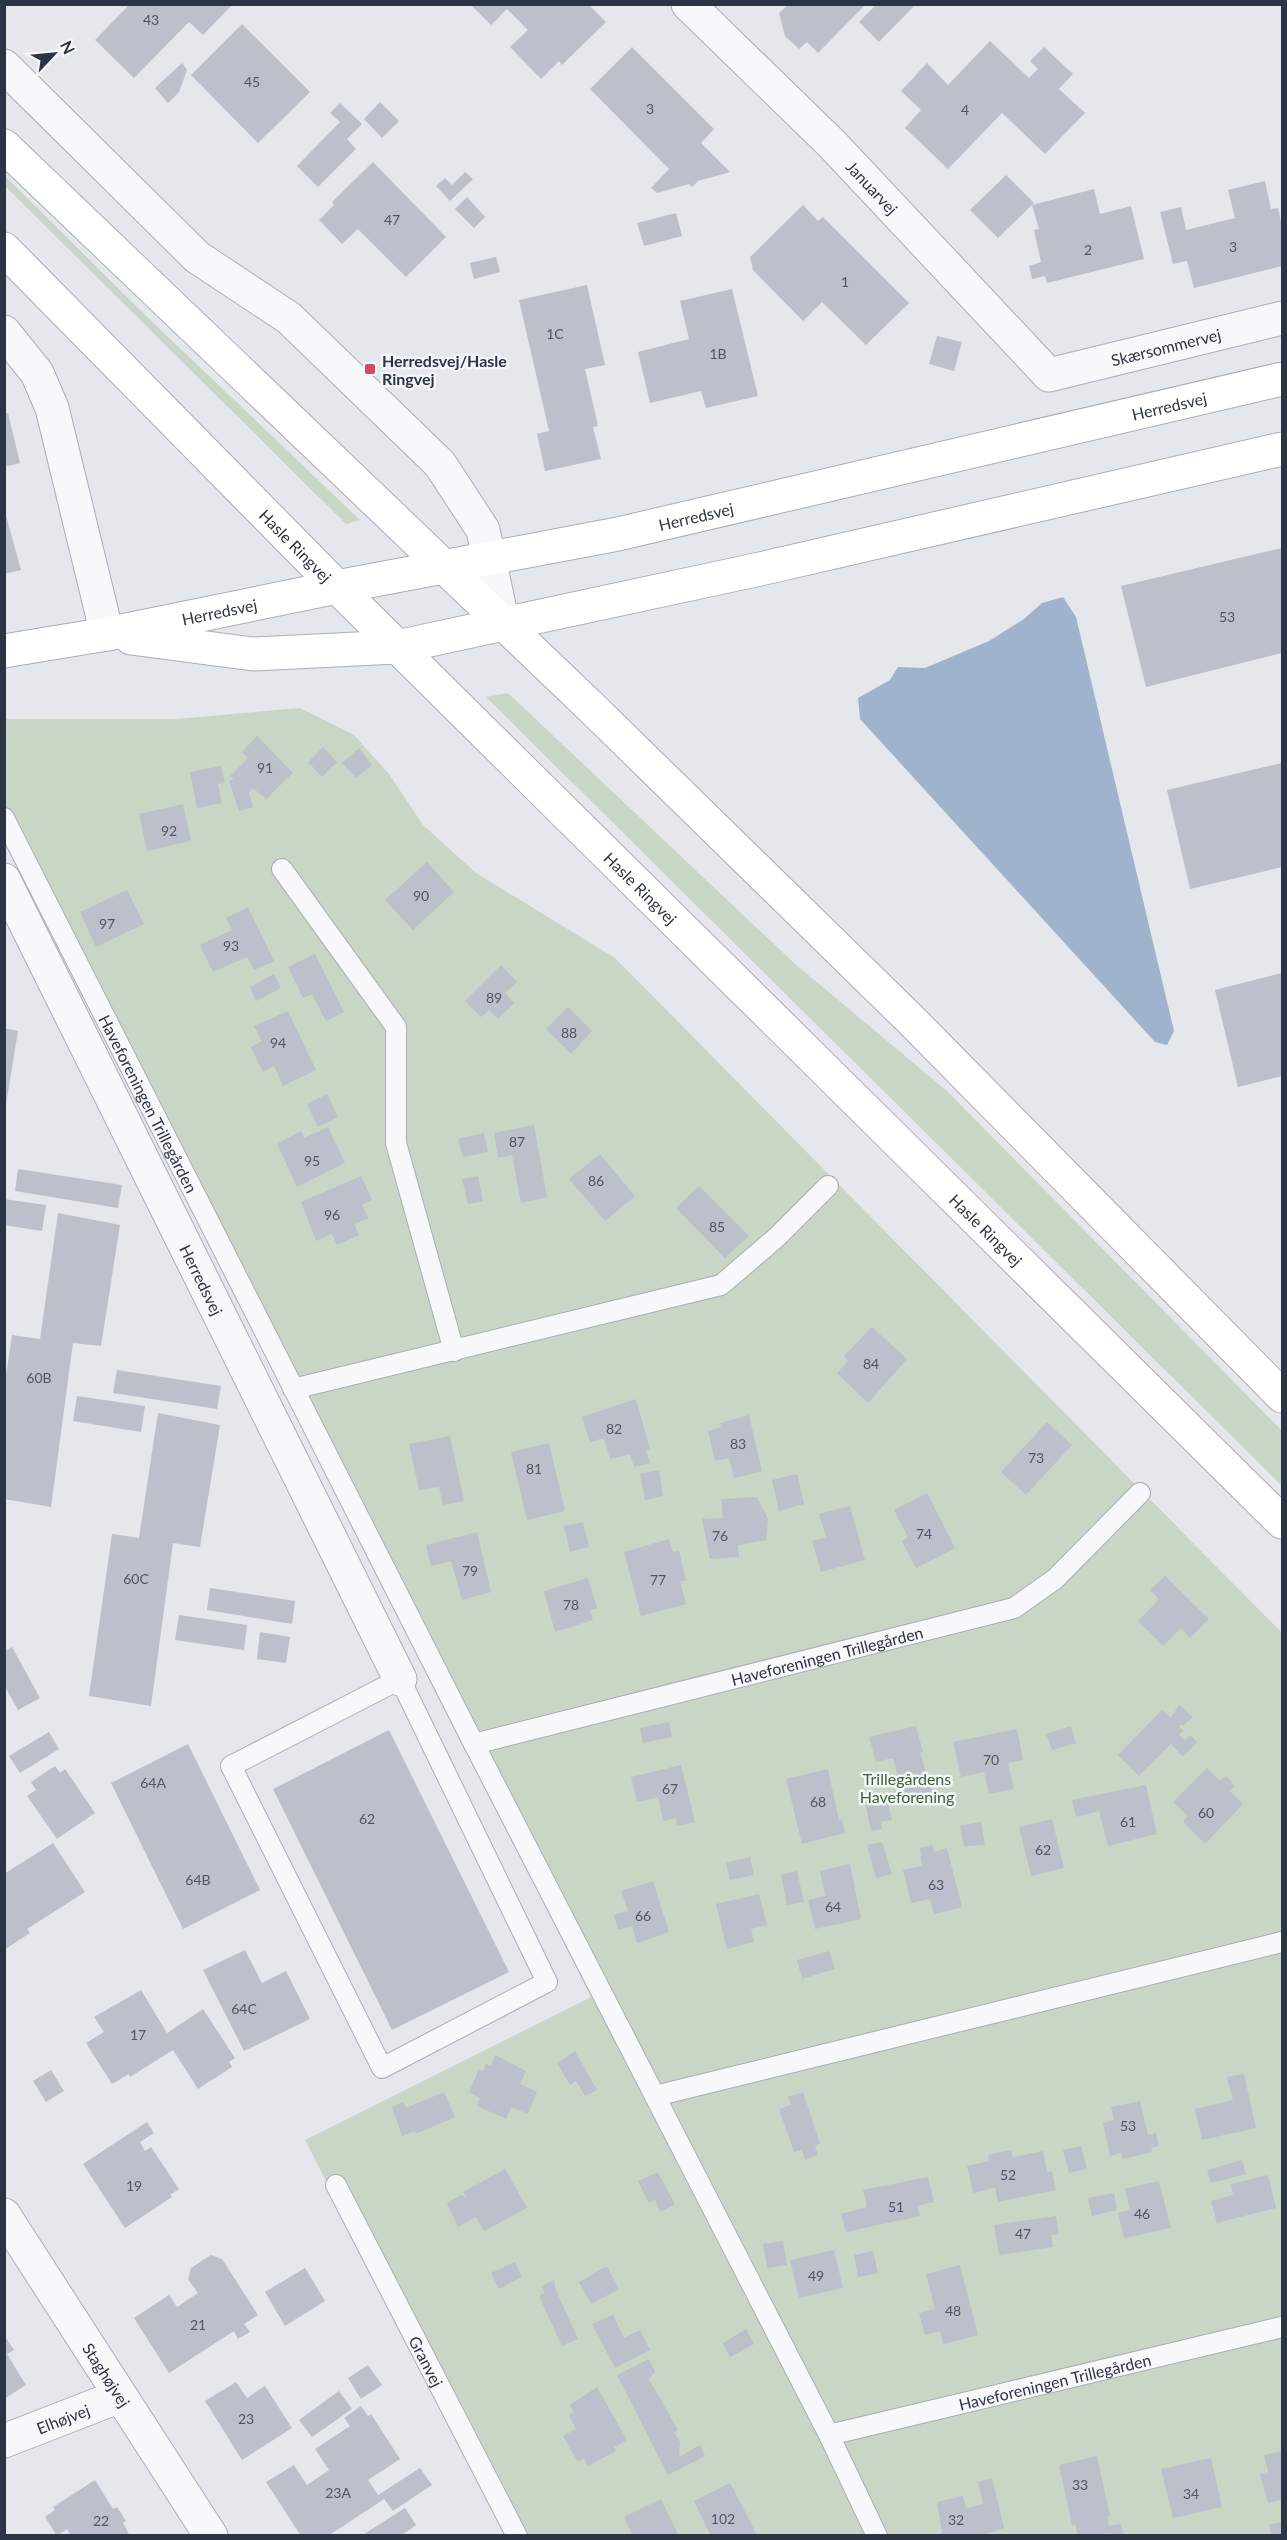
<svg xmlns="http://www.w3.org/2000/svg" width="1287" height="2540" font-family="Lato,sans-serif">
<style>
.green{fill:#c9d6c5}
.water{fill:#9fb4cc}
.building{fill:#bbc0ca}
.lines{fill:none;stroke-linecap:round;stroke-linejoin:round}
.lane-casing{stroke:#a9aeb7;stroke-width:22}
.street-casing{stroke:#a9aeb7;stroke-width:35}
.secondary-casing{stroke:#a9aeb7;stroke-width:35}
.lane{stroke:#f7f8fa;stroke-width:20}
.street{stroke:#f7f8fa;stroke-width:33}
.secondary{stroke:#fff;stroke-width:33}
.poi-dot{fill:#d1495b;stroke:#f4f6f9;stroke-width:2}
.labels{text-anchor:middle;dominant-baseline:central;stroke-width:5;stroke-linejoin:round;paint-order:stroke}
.number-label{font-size:14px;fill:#4f5766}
.street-label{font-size:16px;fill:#2b3445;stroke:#f4f6f9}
.poi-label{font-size:16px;font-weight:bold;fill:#2b3445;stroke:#f4f6f9;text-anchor:start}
.park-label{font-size:16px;fill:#3f6138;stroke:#f4f6f9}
</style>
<rect width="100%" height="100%" fill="#e4e7ec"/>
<!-- green -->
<path class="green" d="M5,176L146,316L360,520L346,524L5,186Z
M508,693L794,963L947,1091L1282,1431V1486L486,697Z
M300,708L354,735L389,774L423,825L476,873L615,958L1282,1633V2535H508L305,2140L591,1997L5,809V719H176Z"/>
<!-- water -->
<path class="water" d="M1063,597L1076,617L1174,1031L1167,1045L1155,1042L860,719L858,698L890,680L898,667L925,668L989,641L1024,619L1042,603Z"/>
<!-- building -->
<path class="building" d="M130,4H233L203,35L189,22L134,78L95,40Z
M474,4H588L606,22L562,65L559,61L541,79L510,47L528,30L507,9L491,25L472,6Z
M877,4H916L879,42L859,22Z
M788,5H865L818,53L807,42L799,49L785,36L779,13Z
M242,24L310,92L258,143L191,75Z
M990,41L1029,78L1038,69L1030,61L1044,47L1073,74L1059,89L1085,113L1045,154L1002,113L948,169L905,128L921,110L901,91L927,63L948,85Z
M632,47L714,129L701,143L730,172L698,181L692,187L689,184L657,193L651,188L669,169L590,89Z
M182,63L187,70L179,92L168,103L155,88Z
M380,102L399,121L382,138L364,119Z
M340,103L362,124L347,139L356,149L318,187L297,166L340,122L330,113Z
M373,162L446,237L406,277L358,229L342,244L319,220L334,205L332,202Z
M465,172L473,179L450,201L436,186L445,178L452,185Z
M1006,175L1034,203L998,238L970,210Z
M1265,181L1271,209L1278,208L1282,226V266L1194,288L1187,261L1173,264L1160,212L1181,207L1186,230L1235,218L1228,190Z
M1094,189L1100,214L1131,206L1144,259L1047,283L1045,276L1032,279L1029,266L1041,262L1034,230L1039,229L1032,205Z
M467,197L485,217L474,228L455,209Z
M803,205L818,221L823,217L909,303L866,345L822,302L803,321L753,270L750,257Z
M676,213L682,236L644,246L637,223Z
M496,257L500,272L474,279L470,263Z
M587,285L605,365L585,369L598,426L593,427L601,459L545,471L537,434L549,431L519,300Z
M732,289L758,396L706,408L701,391L650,403L638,352L689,339L680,301Z
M937,336L962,342L954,371L929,364Z
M8,413L20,463L4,467V414Z
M4,508L21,570L4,574Z
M1282,548V653L1146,687L1121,586Z
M257,736L293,773L266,799L253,788L249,792L253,807L239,811L229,781L234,779L230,776L248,758L242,752Z
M323,747L337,762L322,777L308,762Z
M359,748L372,765L356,778L342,763Z
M1282,763V867L1190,889L1167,790Z
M221,766L225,783L218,784L222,803L197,808L190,772Z
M183,804L191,841L147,851L139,814Z
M427,862L454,892L413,930L385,900Z
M127,890L144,924L96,947L80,912Z
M248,907L274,961L254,970L247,957L213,972L200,945L232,930L226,918Z
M315,954L344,1012L326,1021L312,994L303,998L288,967Z
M501,965L517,982L505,993L514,1003L498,1019L489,1010L481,1017L465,1001Z
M1282,973V1076L1238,1087L1215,990Z
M274,974L281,988L256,1001L250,987Z
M568,1007L592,1031L571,1054L546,1029Z
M288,1011L316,1070L283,1086L274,1066L263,1072L251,1047L262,1041L254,1026Z
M4,1028L18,1031L6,1104H4Z
M327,1094L338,1117L318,1127L307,1104Z
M534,1125L547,1197L521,1203L512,1155L498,1158L494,1133Z
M328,1127L345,1163L297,1187L277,1144L301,1131L304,1138Z
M484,1133L488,1152L463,1157L458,1139Z
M600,1154L635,1196L605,1221L569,1179Z
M18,1169L122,1185L118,1208L15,1191Z
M361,1176L372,1200L362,1205L369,1218L354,1224L359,1235L337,1245L332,1234L316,1241L301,1202Z
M478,1176L483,1201L468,1204L462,1179Z
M699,1186L749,1236L725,1258L676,1208Z
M4,1199L46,1205L42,1231L4,1225Z
M58,1213L120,1225L101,1346L73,1343L51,1507L4,1499V1389L12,1335L40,1339Z
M872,1327L907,1359L868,1403L837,1373L848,1361L844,1356Z
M117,1370L221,1386L217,1409L113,1393Z
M77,1396L145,1406L141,1432L73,1421Z
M636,1399L650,1449L646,1450L650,1463L634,1467L630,1454L610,1459L604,1438L590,1442L582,1417Z
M158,1413L220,1425L200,1547L173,1543L151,1706L89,1696L112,1534L139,1538Z
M749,1415L762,1471L734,1478L729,1458L715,1461L708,1431L721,1427L720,1423Z
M1047,1422L1072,1445L1026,1495L1001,1472Z
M450,1436L464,1501L443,1505L439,1487L419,1490L409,1444Z
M549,1443L565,1511L527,1520L511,1452Z
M659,1470L663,1496L645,1500L640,1474Z
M797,1474L804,1504L779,1511L772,1480Z
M927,1493L955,1548L916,1568L902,1541L908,1537L894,1510Z
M757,1497L768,1519L766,1540L738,1545L739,1557L710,1559L702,1519L723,1518L721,1499Z
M850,1506L865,1560L821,1572L812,1541L826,1537L819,1514Z
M583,1522L589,1547L570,1552L564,1526Z
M477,1532L491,1592L462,1600L451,1561L431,1566L426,1545Z
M669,1539L673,1552L679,1551L686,1580L680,1581L686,1604L641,1616L624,1552Z
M1165,1576L1209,1619L1190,1638L1181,1628L1163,1646L1138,1621L1159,1599L1150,1590Z
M588,1578L597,1608L590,1610L593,1620L555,1632L544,1591Z
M210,1588L295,1601L292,1624L207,1610Z
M179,1615L247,1625L244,1650L175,1640Z
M260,1632L290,1637L286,1663L257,1659Z
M12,1647L40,1698L18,1710L4,1685V1652Z
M1179,1705L1193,1717L1183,1726L1182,1724L1179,1726L1183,1731L1179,1735L1185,1740L1190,1735L1197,1742L1183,1757L1171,1744L1139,1776L1118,1755L1162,1710L1171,1718Z
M669,1722L672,1737L643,1743L640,1728Z
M916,1726L923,1752L920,1753L932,1792L904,1799L893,1758L876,1762L869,1737Z
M1071,1726L1076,1743L1052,1750L1046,1734Z
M1017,1729L1023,1760L1008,1763L1014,1789L989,1794L984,1772L961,1777L953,1742Z
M389,1730L509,1972L392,2030L273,1789Z
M49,1732L59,1749L20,1773L9,1756Z
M188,1744L260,1890L183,1929L111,1783Z
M681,1765L695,1822L677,1826L676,1818L663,1821L658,1797L637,1802L631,1777Z
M55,1766L60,1773L65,1769L95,1813L57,1839L27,1796L36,1790L31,1782Z
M1207,1768L1220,1781L1226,1776L1235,1786L1230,1791L1243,1804L1205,1844L1183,1822L1188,1816L1173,1802Z
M828,1769L839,1821L842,1820L845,1833L802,1844L786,1779Z
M1146,1785L1157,1834L1108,1846L1099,1811L1076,1817L1072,1800Z
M886,1793L892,1820L881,1822L882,1829L871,1831L864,1797Z
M1052,1819L1064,1868L1031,1876L1019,1827Z
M981,1822L985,1845L964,1846L960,1826Z
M882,1842L892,1874L876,1878L867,1845Z
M53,1843L85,1892L27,1929L30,1933L4,1950V1874Z
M932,1845L934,1852L947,1848L962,1907L934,1914L930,1899L911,1903L903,1870L922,1866L920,1848Z
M750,1857L754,1875L730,1880L726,1863Z
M850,1864L861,1919L815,1929L808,1900L825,1896L820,1871Z
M797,1871L804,1902L787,1905L781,1875Z
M653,1881L669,1932L637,1943L632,1926L618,1930L614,1915L628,1911L621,1891Z
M759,1894L767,1925L751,1929L754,1942L727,1949L716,1904Z
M245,1950L262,1983L286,1971L310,2019L244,2051L203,1970Z
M829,1951L835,1969L802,1979L797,1960Z
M141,1990L167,2033L203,2009L235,2058L229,2062L232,2067L198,2089L173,2050L130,2077L129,2074L112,2084L86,2043L104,2032L94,2017Z
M575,2051L597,2090L585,2096L576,2081L570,2085L557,2063Z
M495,2055L526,2071L520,2084L537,2092L528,2114L511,2107L506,2119L477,2106L480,2098L469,2092L479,2069L483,2071L486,2064L491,2066Z
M51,2070L64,2091L46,2102L33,2081Z
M1244,2074L1256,2128L1202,2140L1195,2109L1233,2100L1227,2077Z
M444,2092L455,2117L416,2134L415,2131L402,2136L392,2107L403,2102L406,2108Z
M803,2092L820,2143L815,2146L818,2155L805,2160L802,2150L794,2152L779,2109L791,2105L788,2097Z
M1140,2101L1148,2135L1156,2133L1159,2146L1151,2148L1152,2152L1123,2159L1121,2153L1110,2156L1103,2123L1114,2120L1111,2107Z
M147,2122L154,2133L140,2142L145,2151L151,2147L179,2189L170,2195L172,2197L125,2228L83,2164Z
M1081,2146L1087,2169L1069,2173L1063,2150Z
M1011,2150L1013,2157L1043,2151L1047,2172L1052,2171L1056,2190L998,2202L995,2188L973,2193L967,2166L989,2161L988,2155Z
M1242,2160L1246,2174L1211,2183L1207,2170Z
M505,2169L527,2208L484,2231L476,2217L458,2227L447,2203L461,2195L466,2197L463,2192Z
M658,2172L675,2205L660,2212L655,2200L649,2203L638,2181Z
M1268,2175L1276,2208L1217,2223L1211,2201L1233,2195L1231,2184Z
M928,2177L934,2202L917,2206L920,2216L846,2232L841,2214L867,2207L863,2190Z
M1159,2181L1171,2228L1124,2238L1118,2213L1130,2210L1125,2189Z
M1114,2193L1117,2210L1092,2216L1088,2198Z
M1056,2216L1059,2234L1051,2235L1053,2247L999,2255L994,2225Z
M783,2241L787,2265L767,2268L763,2244Z
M834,2250L843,2288L799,2298L790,2260Z
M873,2251L878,2273L858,2277L854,2255Z
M211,2255L222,2259L258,2315L244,2324L250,2332L238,2339L234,2331L169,2373L134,2318L169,2295L177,2307L198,2293L188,2279L191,2268Z
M515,2262L522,2277L499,2289L491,2273Z
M960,2265L978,2335L943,2344L940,2331L925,2335L919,2313L935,2309L926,2274Z
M607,2266L619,2289L591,2304L579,2282Z
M305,2268L325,2301L285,2326L265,2292Z
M554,2280L555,2288L578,2339L562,2346L539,2296L545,2293L541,2286Z
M613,2315L624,2338L640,2330L650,2350L615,2368L592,2324Z
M746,2329L754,2344L730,2357L723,2343Z
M4,2335L14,2350L7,2354L26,2385L4,2399Z
M649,2359L655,2372L649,2379L678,2430L674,2432L680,2442L679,2457L700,2445L705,2456L668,2475L617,2375Z
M368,2365L382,2385L361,2399L348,2378Z
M236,2382L247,2398L265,2386L292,2428L242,2460L205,2401Z
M597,2387L627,2440L614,2447L616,2451L588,2466L584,2458L578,2462L563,2436L576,2429L569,2415L574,2412L570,2405Z
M339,2391L352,2409L312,2437L299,2420Z
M361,2406L368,2416L371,2414L400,2459L368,2480L378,2495L420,2468L432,2485L393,2511L384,2499L328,2536H301L266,2482L294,2465L307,2485L329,2470L315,2449L350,2426L344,2418Z
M1282,2451V2500L1268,2503L1260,2474L1268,2472L1264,2455Z
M1097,2456L1110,2516L1107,2517L1109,2526L1121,2524L1124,2536H1112L1111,2533L1078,2536L1075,2524L1072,2525L1059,2465Z
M1211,2458L1222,2507L1173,2518L1161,2469Z
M992,2478L1004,2528L980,2536H935L942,2533L937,2502L963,2496L966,2508L983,2504L978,2482Z
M95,2480L113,2509L117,2507L126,2521L123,2523L130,2536H71L67,2529L57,2536L45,2517L55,2510L53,2507Z
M730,2483L750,2521L757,2536H711L694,2501Z
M661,2499L679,2536H633L624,2517Z
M405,2508L416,2525L401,2536H361Z
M1282,2522V2536H1272L1269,2525Z"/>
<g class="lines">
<defs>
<g id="lane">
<path id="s1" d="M4,818L474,1744L829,2435L877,2536"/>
<path d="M282,869L396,1027V1143L454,1351"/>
<path d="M293,1389L721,1285L777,1237L828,1186"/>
<path d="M400,1679L547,1982L382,2068L231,1766Z"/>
<path id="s2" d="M474,1744L1014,1608L1055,1579L1140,1493"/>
<path d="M655,2096L1282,1942"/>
<path id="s3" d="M336,2185L517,2536"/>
<path id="s4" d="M829,2435L1282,2327"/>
</g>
<g id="street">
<path id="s5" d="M688,4L832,144L1049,375L1282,318"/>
<path d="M4,66L197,257L289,318L440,464L483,530L503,624"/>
<path d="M4,332L37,373L52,408L107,634"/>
<path id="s6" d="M4,880L400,1679"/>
<path id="s7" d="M4,2215L211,2536"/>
<path id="s8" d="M4,2441L120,2396"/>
</g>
<g id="secondary">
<path d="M4,146L594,710L911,1020L1282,1396"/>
<path id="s9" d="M4,249L337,587L1282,1522"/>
<path d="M131,638L253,654L397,647L760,569L1282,449"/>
<path id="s10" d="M4,651L107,634L337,587L618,534L1282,379"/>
</g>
</defs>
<!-- lane casing -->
<use href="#lane" class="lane-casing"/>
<!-- street casing -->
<use href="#street" class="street-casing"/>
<!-- secondary casing -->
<use href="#secondary" class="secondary-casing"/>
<!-- lane -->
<use href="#lane" class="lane"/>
<!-- street -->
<use href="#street" class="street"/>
<!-- secondary -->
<use href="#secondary" class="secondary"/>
</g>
<!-- markers -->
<rect class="poi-dot" x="364" y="363" width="12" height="12" rx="3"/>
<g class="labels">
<!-- number labels -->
<g class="number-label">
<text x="151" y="19">43</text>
<text x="252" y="81">45</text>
<text x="650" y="108">3</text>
<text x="965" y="109">4</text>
<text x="392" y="219">47</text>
<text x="1233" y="246">3</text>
<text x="1088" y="249">2</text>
<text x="845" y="281">1</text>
<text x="555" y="333">1C</text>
<text x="718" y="353">1B</text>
<text x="1227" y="616">53</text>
<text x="265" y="767">91</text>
<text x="169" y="830">92</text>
<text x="421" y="895">90</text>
<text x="107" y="923">97</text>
<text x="231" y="945">93</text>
<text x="494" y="997">89</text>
<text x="569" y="1032">88</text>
<text x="278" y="1042">94</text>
<text x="517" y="1141">87</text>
<text x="312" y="1160">95</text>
<text x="596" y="1180">86</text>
<text x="332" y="1214">96</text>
<text x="717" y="1226">85</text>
<text x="871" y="1363">84</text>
<text x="39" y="1377">60B</text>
<text x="614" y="1428">82</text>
<text x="738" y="1443">83</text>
<text x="1036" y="1457">73</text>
<text x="534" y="1468">81</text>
<text x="924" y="1533">74</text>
<text x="720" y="1535">76</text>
<text x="470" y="1570">79</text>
<text x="136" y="1578">60C</text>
<text x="658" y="1579">77</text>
<text x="571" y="1604">78</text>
<text x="991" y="1759">70</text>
<text x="153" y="1782">64A</text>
<text x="670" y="1788">67</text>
<text x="818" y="1801">68</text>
<text x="1206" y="1812">60</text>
<text x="367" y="1818">62</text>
<text x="1128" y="1821">61</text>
<text x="1043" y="1849">62</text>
<text x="198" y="1879">64B</text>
<text x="936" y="1884">63</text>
<text x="833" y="1906">64</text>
<text x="643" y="1915">66</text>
<text x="244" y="2008">64C</text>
<text x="138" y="2034">17</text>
<text x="1128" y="2125">53</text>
<text x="1008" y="2174">52</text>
<text x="134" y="2185">19</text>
<text x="896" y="2206">51</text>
<text x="1142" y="2213">46</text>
<text x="1023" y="2233">47</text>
<text x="816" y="2275">49</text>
<text x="953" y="2310">48</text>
<text x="198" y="2324">21</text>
<text x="246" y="2418">23</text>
<text x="1080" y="2484">33</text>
<text x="338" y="2492">23A</text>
<text x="1191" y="2493">34</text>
<text x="723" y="2518">102</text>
<text x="956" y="2519">32</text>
<text x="101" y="2520">22</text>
</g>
<!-- street labels -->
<g class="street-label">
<text stroke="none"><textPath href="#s5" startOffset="260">Januarvej</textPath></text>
<text stroke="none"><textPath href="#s5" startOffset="638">Skærsommervej</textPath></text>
<text stroke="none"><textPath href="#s10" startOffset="1191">Herredsvej</textPath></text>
<text stroke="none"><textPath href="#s10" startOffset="705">Herredsvej</textPath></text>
<text stroke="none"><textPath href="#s9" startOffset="416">Hasle Ringvej</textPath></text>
<text stroke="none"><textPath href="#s10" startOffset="219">Herredsvej</textPath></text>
<text stroke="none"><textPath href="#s9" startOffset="902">Hasle Ringvej</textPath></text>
<text stroke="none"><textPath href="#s1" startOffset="320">Haveforeningen Trillegården</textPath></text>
<text stroke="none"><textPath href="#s9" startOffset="1388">Hasle Ringvej</textPath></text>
<text stroke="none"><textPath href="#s6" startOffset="446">Herredsvej</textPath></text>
<text stroke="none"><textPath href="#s2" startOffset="364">Haveforeningen Trillegården</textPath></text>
<text stroke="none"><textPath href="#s3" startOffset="198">Granvej</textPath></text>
<text stroke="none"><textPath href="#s7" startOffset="190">Staghøjvej</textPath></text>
<text stroke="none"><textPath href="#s4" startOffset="232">Haveforeningen Trillegården</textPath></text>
<text stroke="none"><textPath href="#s8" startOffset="63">Elhøjvej</textPath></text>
</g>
<!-- poi labels -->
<g class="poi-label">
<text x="382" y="360">Herredsvej/Hasle<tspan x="382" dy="18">Ringvej</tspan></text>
</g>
<!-- park labels -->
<g class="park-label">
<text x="907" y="1778">Trillegårdens<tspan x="907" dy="18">Haveforening</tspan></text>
</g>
</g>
<!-- border -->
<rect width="1287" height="2540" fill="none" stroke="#2b3445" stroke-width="12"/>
<!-- north arrow -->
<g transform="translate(54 54) rotate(64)" stroke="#f4f6f9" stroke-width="4.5" paint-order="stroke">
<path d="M0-4.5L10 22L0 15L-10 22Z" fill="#2b3445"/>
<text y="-9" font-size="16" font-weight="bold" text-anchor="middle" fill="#2b3445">N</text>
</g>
</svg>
